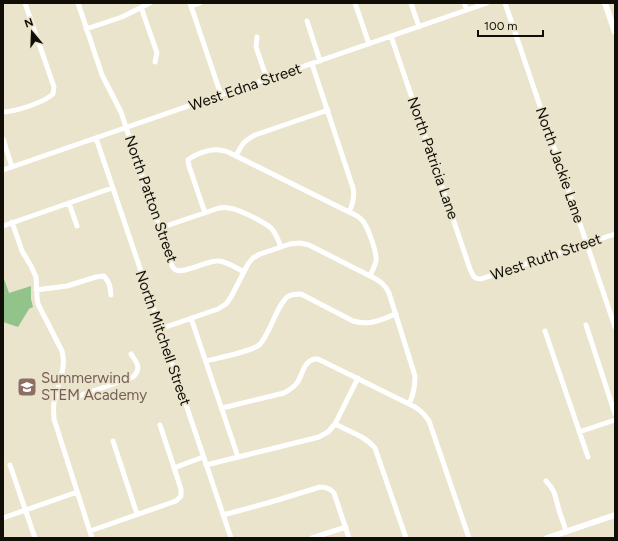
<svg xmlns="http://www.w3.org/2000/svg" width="618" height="541" font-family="Figtree,sans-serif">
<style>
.green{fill:#92c38a}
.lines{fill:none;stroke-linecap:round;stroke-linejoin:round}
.minor{stroke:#fff;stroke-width:5}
.major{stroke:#fff;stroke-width:6}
.labels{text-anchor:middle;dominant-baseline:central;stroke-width:3.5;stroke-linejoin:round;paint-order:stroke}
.street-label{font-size:15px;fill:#110e07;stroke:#eae4cc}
.education-label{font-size:15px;fill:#785e54;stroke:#eae4cc;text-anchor:start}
</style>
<rect width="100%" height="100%" fill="#eae4cc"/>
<!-- green -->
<path class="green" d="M3,276L9,293L31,286V299L33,307L29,309L18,327L3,322Z"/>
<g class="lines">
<!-- minor -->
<path class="minor" d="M78,3L102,75L121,112L172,266C172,267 176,270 176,270C184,274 207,260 219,261C228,262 236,268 244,272
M190,3L221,95
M355,3L369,44
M411,3L419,27
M464,3L467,10
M505,3L615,327
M191,6L200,3
M141,7L157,53L155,62
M307,21L320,61
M86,29L122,17L150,3
M391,36L470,269C473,275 473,279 481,279L615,234
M257,37L256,47L267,79
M312,64L353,188C355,197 353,204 349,212C354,214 358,216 362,220C368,227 377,252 376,261C375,266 372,271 370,276C379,280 385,284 389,293L415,376C415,386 414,394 409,404C418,408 423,412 429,421L469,538
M3,112C17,111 43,103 53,94L54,87L25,3
M96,138L231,538
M3,139L12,167
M236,156C242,144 243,142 255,135L328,110
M3,170L487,3
M69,203L77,226
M205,213L189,166L188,160C195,154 209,149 219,150C222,150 225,151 228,152L349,212
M12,222L22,251L31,266L36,277L37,297L38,304L62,351C67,369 57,386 54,403C53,408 54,414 54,419L92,538
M3,226L112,188
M160,228L219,208C222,208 225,207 228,208C237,208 264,222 271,228C276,233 278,240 281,247
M36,290L67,286L96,277L104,276C110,283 110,286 111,295
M191,318L238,457
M586,325L615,414
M160,329L218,309L226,304L231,297L248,264L253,258L260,254L290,244L300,243L309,245L370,276
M545,331L588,457
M206,361C217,358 251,352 259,345C270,335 278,301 289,296C293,294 296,294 301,294L353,321C370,326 380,320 396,314
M56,395L69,397L79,396L133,377C142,368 137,363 131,354
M222,408L284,393C289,390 293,388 297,383C303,374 304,358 318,359L409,404
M335,424C348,431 365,436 375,448L406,538
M579,432L615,420
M113,441L137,514
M10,465L35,538
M206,465L319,437L328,432L335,424L358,378
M174,468L203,457
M546,481C556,491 555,497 559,510C561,517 564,524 566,531
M223,515L271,502L320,487C326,487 330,488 334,493L349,538
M3,518L77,492
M90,531L176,501L181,496V489L160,425
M312,538L346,527"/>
<!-- major -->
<path class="major" d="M605,3L615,32
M547,538L615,515"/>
</g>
<!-- icons -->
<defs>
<symbol id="school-square" viewBox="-11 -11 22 22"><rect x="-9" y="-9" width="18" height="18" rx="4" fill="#8d6e63" stroke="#eae4cc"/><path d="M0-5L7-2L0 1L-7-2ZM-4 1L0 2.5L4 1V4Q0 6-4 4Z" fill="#fff"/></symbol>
</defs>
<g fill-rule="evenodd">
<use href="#school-square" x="16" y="376" width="22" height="22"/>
</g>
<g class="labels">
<!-- street labels -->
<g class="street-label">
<text transform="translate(245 87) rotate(-19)">West Edna Street</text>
<text transform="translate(433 158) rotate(71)">North Patricia Lane</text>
<text transform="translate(560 165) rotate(71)">North Jackie Lane</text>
<text transform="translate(151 199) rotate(71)">North Patton Street</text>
<text transform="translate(546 257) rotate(-19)">West Ruth Street</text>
<text transform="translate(163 338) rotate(71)">North Mitchell Street</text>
</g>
<!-- education labels -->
<g class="education-label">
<text x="41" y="378">Summerwind<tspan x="41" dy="17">STEM Academy</tspan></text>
</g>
</g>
<!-- border -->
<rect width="618" height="541" fill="none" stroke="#110e07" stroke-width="8"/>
<!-- north arrow -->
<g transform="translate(32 32) rotate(341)" stroke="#eae4cc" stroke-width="3" paint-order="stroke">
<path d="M0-3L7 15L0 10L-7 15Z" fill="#110e07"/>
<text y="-6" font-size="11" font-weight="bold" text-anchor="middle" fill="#110e07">N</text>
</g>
<!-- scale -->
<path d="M478 30v6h65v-6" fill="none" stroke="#110e07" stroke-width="2"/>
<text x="484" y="30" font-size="12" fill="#110e07" stroke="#eae4cc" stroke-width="3" paint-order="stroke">100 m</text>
</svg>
